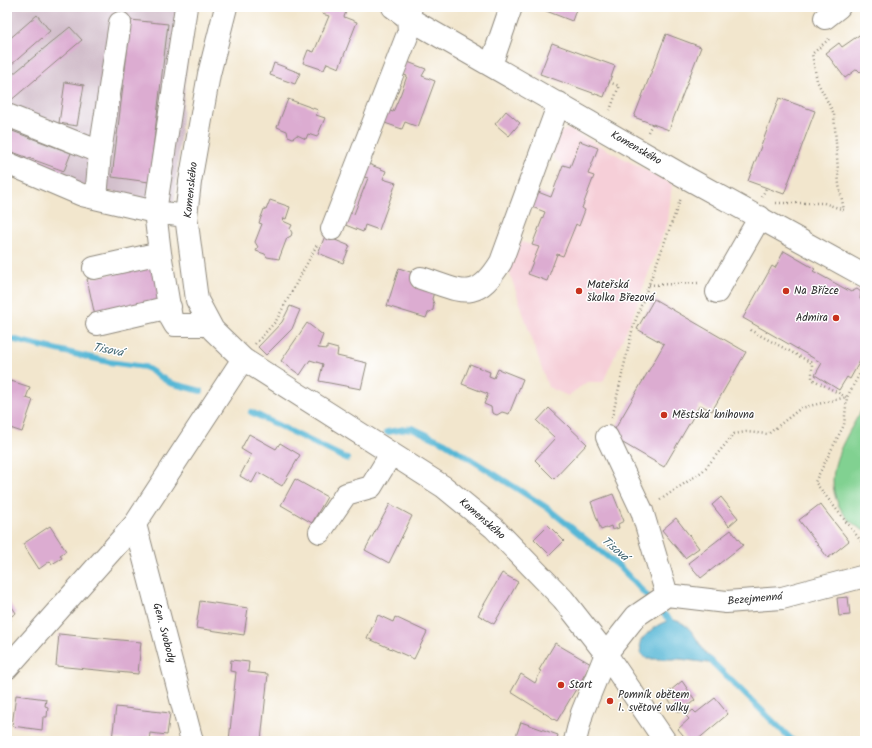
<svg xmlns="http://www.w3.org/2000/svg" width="872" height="748" font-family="Kalam,sans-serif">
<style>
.built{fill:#f6cfd8}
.industrial{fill:#d1bdca}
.green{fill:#81d191;stroke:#567e5e}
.water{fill:#57b7d6;stroke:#417180}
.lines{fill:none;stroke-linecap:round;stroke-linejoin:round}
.stream{stroke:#57b7d6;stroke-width:6}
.building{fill:#dcacd1}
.minor-casing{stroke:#8e887c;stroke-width:24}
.path{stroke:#8e887c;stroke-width:2.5;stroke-dasharray:1 3;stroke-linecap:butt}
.minor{stroke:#fff;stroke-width:22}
.poi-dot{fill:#c8321e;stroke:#fff;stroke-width:1.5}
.labels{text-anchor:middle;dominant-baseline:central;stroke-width:3;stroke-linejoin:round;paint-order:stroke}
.street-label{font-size:11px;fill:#2b2b2b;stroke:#fff}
.poi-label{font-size:11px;fill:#2b2b2b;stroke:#fff;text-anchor:start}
.water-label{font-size:12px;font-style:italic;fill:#3d636f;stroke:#fff}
</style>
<rect width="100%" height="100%" fill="#fff"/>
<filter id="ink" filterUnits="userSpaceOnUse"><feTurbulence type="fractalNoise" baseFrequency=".025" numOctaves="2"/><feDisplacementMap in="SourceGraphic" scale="8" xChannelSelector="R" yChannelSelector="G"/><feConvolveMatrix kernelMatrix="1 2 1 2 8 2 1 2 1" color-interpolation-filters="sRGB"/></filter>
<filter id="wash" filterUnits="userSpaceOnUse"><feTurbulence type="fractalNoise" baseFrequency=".012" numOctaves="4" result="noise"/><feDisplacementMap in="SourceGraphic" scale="16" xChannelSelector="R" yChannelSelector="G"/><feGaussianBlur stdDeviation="0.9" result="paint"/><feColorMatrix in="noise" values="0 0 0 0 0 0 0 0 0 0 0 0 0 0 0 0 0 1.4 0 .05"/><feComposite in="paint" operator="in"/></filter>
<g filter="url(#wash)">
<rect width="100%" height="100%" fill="#f2e6cd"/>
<!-- built -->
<path class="built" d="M568,129L672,184L668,221L631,320L603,382H587L568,396L548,387L506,262L512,247L521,242L532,245L545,213L532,207L551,197L563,165L555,159L551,152L558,133Z"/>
<!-- industrial -->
<path class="industrial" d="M7,7H198L190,30L174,206L76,184L7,155Z"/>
<!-- green -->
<path class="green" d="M865,404V531C854,526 845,517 839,506C821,470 848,435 865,404Z"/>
<!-- water -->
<path class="water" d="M672,620C690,622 695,638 705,652C708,656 713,659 716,662V664L680,659H647L641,654L640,642C647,632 659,622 672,620Z"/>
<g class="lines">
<!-- stream -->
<path class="stream" d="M7,338L109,362L145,367L170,383L201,391
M251,412L347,459
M387,432L412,428L445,443L546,507L620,567L675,626
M710,660L793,741"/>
</g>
<g id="blocks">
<!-- building -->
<path class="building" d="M325,7H342L347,9L344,17L357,22L339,68L327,63L324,70L303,63L308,50L314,52L329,16L322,14Z
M536,7H577L572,21Z
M37,15L50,31L11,65L7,60V41Z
M131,20L168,24L149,182L112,177Z
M70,27L82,40L9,102L7,100V79Z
M865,31V68L860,72L857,69L845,78L826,53L839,43L842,47Z
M666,34L701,47L669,130L634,117Z
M552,43L615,66L604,97L540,74Z
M405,61L426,69L422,76L435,81L418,127L405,122L402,129L382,122L387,110L393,112L401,93L407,76L401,74Z
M274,63L300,73L295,84L270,75Z
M65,82L84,85L77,126L59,123Z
M779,98L815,111L784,194L748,181Z
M288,99L318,110L316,115L325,118L317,137L308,134L306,139L297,135L293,138L288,136L287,131L277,127Z
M506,111L520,123L509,136L495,124Z
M7,129L71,153L64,171L7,150Z
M580,141L598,148L588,174L594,176L582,208L585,210L579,226L576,224L563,256L557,254L547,281L528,274L539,247L532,245L545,212L532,207L538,192L551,197L563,165L570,167Z
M366,163L386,171L383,179L396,183L379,230L365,225L363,232L343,224L348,212L354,214L368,178L361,176Z
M270,200L290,207L286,219L284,218L283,221L292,225L290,229L292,233L291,236L287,238L279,259L267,257L265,254L256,251L258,247L255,242L262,224L259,223L264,209L266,210Z
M325,236L350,246L343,263L318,253Z
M784,251L815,269L813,271L851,292L857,289L861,292L860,299L865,303V352L850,379L847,377L839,390L815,375L822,363L743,318L772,266L775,268Z
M156,264L163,301L95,316L87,279Z
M399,268L416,274L413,286L434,292L432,299L434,304L433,310L428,313L426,318L387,306Z
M654,299L746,352L712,411L700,405L664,467L611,436L664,344L637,329Z
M290,306L300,310L292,329L266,355L258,347L282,322Z
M307,323L323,335L318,348L327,349V346L338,349L337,356L367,363L361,389L319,381L323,364L310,360L300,375L281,361Z
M470,364L490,372L489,376L494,378L498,369L523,379L509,414L502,412L497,415L492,413L491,407L484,404L488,394L462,384Z
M11,381L30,387L26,398L33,400L22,432L7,427V391Z
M549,408L587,444L554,479L535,460L555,438L537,421Z
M249,434L276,449L280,443L300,455L282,486L258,472L252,483L240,476L251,455L241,449Z
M295,479L327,497L312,523L281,505Z
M613,494L624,521L618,524L619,528L612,530L611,526L601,530L591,502Z
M721,497L738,518L729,526L712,505Z
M390,504L412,516L389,563L365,550Z
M820,504L849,541L828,558L799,520Z
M676,518L699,548L685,558L662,530Z
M548,525L564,541L550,555L534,539Z
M50,526L66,551L60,555L62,558L52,564L50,561L39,569L23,544Z
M731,530L743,545L701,578L688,563Z
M502,573L518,582L494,624L478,615Z
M848,597L850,615L839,616L837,598Z
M7,599L16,613L10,617L11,620L7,623Z
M200,601L248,608L244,635L196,628Z
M378,615L393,622L395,617L427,632L414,659L367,638Z
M59,634L141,642L138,674L56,666Z
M555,643L591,664L557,721L511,692L521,674L535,683L541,671L539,670Z
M231,660L249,662L248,672L268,674L261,741H229L236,672L230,671Z
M682,681L695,700L679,713L665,695Z
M16,695L46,699L45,706L48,707L47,717H43L42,730L12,726Z
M715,698L728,714L696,741H688L678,729L689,719L686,716L693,710L696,713Z
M116,707L170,713L167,735L150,733L149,741L112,739Z
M521,722L558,735L556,741H521L515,739Z"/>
</g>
</g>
<g filter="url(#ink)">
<use href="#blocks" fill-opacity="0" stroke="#8e887c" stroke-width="1"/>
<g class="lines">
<defs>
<path id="minor" d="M226,7L209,74L190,182L186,216L197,300L213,330L243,359L444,487L494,528L563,599L606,654L665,741
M393,7L408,18L687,178L865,276
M825,18L839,7
M491,65L511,7
M7,115L100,152
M7,163L82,195L155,212L186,7
M96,198L100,152L120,23
M332,229L409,31L408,18L411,7
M160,253L155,212L186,216
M94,268L160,253L171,318L175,325H210
M421,278C462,291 475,304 501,262L559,103
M717,292L760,217
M97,324L170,307
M607,437L642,511L667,595
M135,524L192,741
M320,532L346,494L371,487L391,454
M7,668L135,524L243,359
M575,741L582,713L606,654L636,616L667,595L726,602L782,598L865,576"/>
</defs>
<!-- minor casing -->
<use href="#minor" class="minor-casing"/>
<!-- path -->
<path class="path" d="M829,39L812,54L817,81L834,114L839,185L844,210
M609,82L619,86L610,110
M648,132L652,124
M762,197L766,188
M776,203H824L844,210
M649,285L698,283
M750,330L812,363V379L846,397
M255,344L276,321L318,243
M865,364L847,397L844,425L815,482L865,546
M612,418L633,327L681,198
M660,500L703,471L734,434L746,432L768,434L801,408L847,397"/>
<!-- minor -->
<use href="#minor" class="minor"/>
</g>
</g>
<!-- markers -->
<g class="poi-dot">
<circle cx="579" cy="291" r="4"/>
<circle cx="786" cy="291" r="4"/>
<circle cx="836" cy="318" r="4"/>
<circle cx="664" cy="415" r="4"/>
<circle cx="561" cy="685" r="4"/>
<circle cx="610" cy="701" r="4"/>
</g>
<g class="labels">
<!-- street labels -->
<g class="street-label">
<text transform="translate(636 148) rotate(30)">Komenského</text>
<text transform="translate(191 190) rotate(-84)">Komenského</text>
<text transform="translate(482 519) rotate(41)">Komenského</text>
<text transform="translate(755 599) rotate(-5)">Bezejmenná</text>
<text transform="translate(164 633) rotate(75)">Gen. Svobody</text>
</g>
<!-- poi labels -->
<g class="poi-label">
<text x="587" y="285">Mateřská<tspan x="587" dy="13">školka Březová</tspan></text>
<text x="794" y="291">Na Břízce</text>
<text x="828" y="318" text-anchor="end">Admira</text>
<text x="672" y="415">Městská knihovna</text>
<text x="569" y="685">Start</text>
<text x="618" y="695">Pomník obětem<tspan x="618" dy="13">1. světové války</tspan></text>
</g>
<!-- water labels -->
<g class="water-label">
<text transform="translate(108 350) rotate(11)">Tisová</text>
<text transform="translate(615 549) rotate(40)">Tisová</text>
</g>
</g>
<!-- margin -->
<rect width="872" height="748" fill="none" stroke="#fff" stroke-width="24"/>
</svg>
